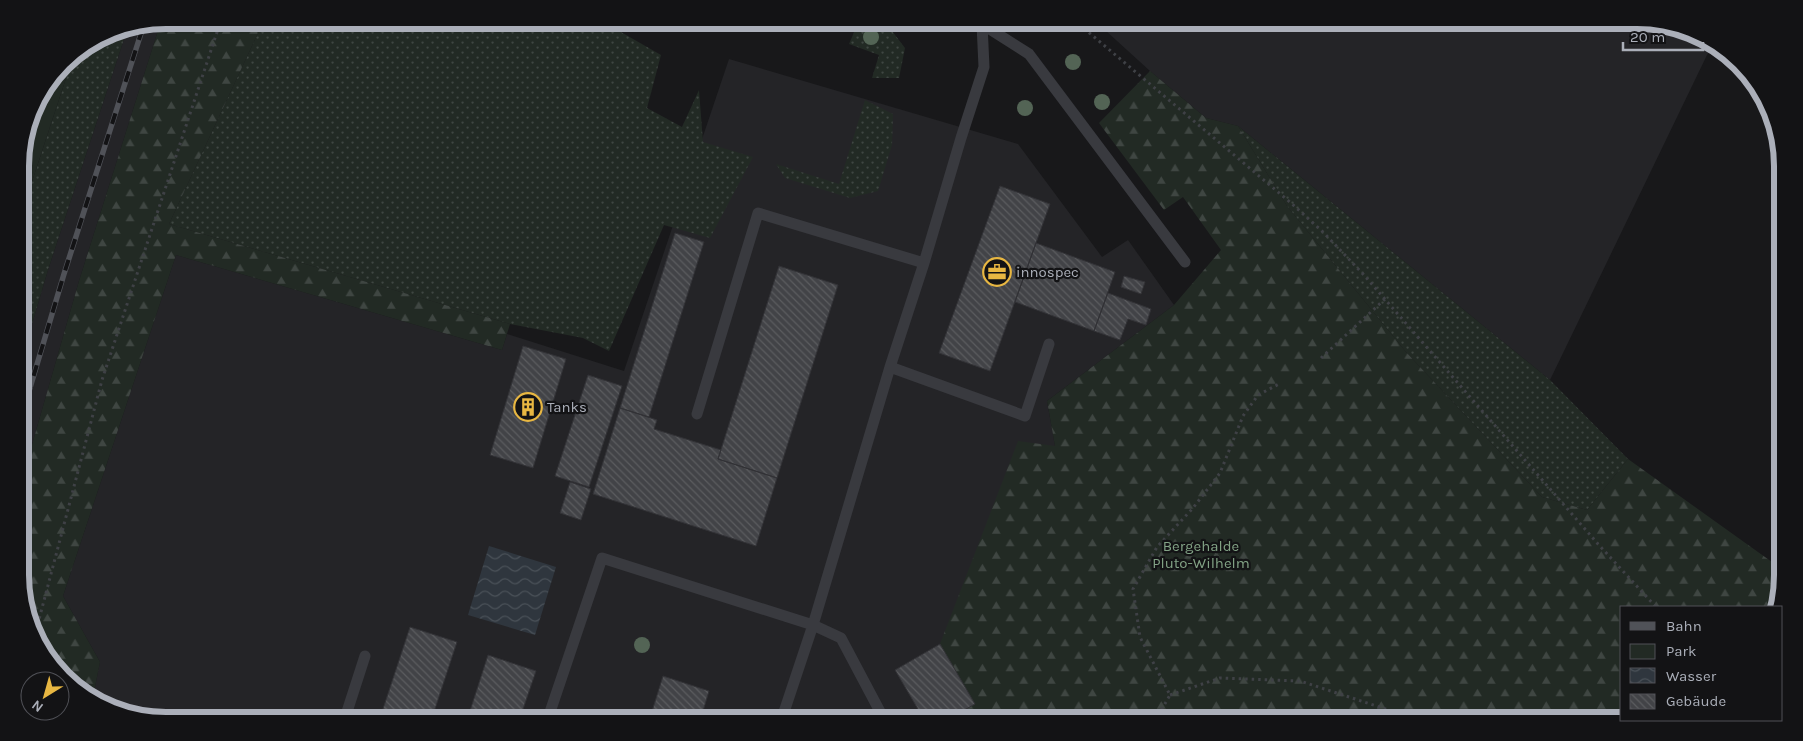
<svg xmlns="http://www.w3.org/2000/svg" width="1803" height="741" font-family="Karla,sans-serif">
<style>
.built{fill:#242427}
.green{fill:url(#green-dots)}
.forest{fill:url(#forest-firs)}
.pitch{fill:#222a24}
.water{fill:url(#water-waves)}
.building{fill:url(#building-back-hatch);stroke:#323236}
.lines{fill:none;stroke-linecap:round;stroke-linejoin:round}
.path{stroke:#3f4146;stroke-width:3;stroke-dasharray:2.5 4;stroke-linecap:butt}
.lane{stroke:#393a3f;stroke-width:11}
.rail-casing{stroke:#505258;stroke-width:5.5}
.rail{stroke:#131315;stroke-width:4;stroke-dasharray:11;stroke-linecap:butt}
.tree{fill:#536455}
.labels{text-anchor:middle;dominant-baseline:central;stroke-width:4.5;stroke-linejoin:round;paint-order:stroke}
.poi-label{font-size:15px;fill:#abafb9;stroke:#131315;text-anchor:start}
.park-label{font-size:15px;fill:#83a386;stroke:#131315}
.rim{fill:none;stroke:#abafb9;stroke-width:6}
</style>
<defs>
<pattern id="green-dots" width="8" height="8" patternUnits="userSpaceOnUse" patternTransform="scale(1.25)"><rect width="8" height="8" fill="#222a24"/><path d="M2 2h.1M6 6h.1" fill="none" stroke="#3f4642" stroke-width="1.8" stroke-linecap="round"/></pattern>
<pattern id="forest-firs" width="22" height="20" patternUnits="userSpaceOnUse" patternTransform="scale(1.25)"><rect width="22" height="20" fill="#222a24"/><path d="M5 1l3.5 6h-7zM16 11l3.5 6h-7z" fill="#3f4642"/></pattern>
<pattern id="water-waves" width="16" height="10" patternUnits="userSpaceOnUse" patternTransform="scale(1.25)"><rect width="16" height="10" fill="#2f363e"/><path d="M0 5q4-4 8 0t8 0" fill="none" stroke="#4a5158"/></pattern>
<pattern id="building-back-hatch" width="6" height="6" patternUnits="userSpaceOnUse" patternTransform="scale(1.25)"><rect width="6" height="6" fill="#424347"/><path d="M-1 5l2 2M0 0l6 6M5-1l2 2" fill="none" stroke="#5b5c5f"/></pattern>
</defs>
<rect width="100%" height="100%" fill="#18181a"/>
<!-- built -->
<path class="built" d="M1094,20H1638L1693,31L1714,47L1707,55L1550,380L1238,126L1206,118L1150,71Z
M161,21L79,281L21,483V361L48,270L128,27Z
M729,59L1018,144L1102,257L1128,240L1174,305L1047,401L1055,446L977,707L971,721H165L110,710L93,697L100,662L63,596L176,255L502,350L507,334L624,371Z"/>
<!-- green -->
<path class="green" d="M264,20H600L661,55L647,108L682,127L699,90L703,142L753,157L710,238L664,225L609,351L583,338L510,324L169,224Z
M870,21L892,31L905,48L899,78H872L879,55L849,44L858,23Z
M128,27L48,270L21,361L20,218L74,54L110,31Z
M865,100L893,114L892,145L878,191L850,198L785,178L776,164L839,184Z
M1238,126L1550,380L1628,459L1587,510L1542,497L1406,352L1287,206Z"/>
<!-- forest -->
<path class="forest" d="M165,20H264L169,224L510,324L502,350L176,255L63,596L100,662L93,697L50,664L21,595V483L79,281L161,21Z
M1150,71L1206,118L1238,126L1287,206L1406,352L1542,497L1587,510L1628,459L1783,570L1777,607H1622V720H1650L1647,721H945L975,704L940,644L1018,441L1055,446L1047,401L1174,305L1221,250L1183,197L1164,210L1099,123Z"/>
<!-- pitch -->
<path class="pitch" d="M74,54L20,218V156L35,101L69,56Z"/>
<!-- water -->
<path class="water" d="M489,546L556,567L535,635L468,615Z"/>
<!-- building -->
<path class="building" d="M1000,186L1050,204L990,371L939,353Z
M675,233L704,242L649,417L620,408Z
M1036,243L1115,272L1094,331L1015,302Z
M779,266L838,285L777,478L718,459Z
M1124,276L1145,282L1141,294L1121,287Z
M1108,293L1151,309L1146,325L1128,319L1120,340L1094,331Z
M523,346L566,359L533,468L490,455Z
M588,375L622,386L589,487L555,476Z
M620,408L657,420L654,429L721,450L718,459L777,478L756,546L593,494Z
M570,482L591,489L581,520L560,513Z
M410,627L457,642L431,721H379Z
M940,644L975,704L945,721H925L895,670Z
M488,655L536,671L519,721H489L469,714Z
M663,676L709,691L700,721H649Z"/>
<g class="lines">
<!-- path -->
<path class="path" d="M1074,20L1291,203L1323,232L1363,274L1598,544L1656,607
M1321,358L1385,299
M36,631L102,380L221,20
M1170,695L1220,678L1300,681L1398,713L1413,721
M1155,721L1170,695L1140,637L1133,589L1157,547L1193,508L1220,473L1243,416L1258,395L1279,384
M1344,721L1395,714"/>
<!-- lane -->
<path class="lane" d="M982,24L1029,54L1185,262
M890,367L1025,416L1049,344
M697,414L758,213L924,263L961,138L984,67L982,24L980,20
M344,721L365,656
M547,721L602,558L813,625L890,367L924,263
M781,721L813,625L841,638L885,721"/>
<defs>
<path id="rail" d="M21,418L64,274L144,24"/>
</defs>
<!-- rail casing -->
<use href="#rail" class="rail-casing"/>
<!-- rail -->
<use href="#rail" class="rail"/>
</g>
<!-- trees -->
<g class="tree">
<circle cx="871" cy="37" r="8"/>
<circle cx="1073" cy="62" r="8"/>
<circle cx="1102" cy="102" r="8"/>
<circle cx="1025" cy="108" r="8"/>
<circle cx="642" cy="645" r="8"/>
</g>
<!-- icons -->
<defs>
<symbol id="office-ring" viewBox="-11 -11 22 22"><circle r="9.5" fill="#131315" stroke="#e8b742" stroke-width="1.5"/><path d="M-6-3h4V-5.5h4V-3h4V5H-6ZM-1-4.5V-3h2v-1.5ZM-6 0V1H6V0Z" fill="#e8b742"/></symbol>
<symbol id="building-ring" viewBox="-11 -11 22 22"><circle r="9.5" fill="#131315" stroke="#e8b742" stroke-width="1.5"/><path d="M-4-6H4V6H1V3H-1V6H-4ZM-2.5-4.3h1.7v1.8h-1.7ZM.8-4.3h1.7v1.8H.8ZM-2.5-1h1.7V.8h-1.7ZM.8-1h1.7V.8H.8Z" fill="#e8b742"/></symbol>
</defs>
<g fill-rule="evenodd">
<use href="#office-ring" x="981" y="256" width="32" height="32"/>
<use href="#building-ring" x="512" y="391" width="32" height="32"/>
</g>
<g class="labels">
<!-- poi labels -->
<g class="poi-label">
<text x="1016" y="272">innospec</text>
<text x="547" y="407">Tanks</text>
</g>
<!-- park labels -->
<g class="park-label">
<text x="1201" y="546">Bergehalde<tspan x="1201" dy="17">Pluto-Wilhelm</tspan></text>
</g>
</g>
<!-- crop -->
<path d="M0 0H1803V741H0ZM166 29H1637A137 137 0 0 1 1774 166V575A137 137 0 0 1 1637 712H166A137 137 0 0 1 29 575V166A137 137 0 0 1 166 29Z" fill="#131315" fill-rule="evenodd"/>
<path class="rim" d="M166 29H1637A137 137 0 0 1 1774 166V575A137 137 0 0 1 1637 712H166A137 137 0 0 1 29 575V166A137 137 0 0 1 166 29Z"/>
<!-- legend -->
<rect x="1620" y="606" width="162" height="115" fill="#131315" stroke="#505157"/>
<rect x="1630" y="622" width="25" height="8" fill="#505258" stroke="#505157"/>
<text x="1666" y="631" font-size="15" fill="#abafb9">Bahn</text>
<rect x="1630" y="644" width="25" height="15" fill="#222a24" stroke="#505157"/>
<text x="1666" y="656" font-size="15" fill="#abafb9">Park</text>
<rect x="1630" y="668" width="25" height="15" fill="url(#water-waves)" stroke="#505157"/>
<text x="1666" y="681" font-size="15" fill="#abafb9">Wasser</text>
<rect x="1630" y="694" width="25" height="15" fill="url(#building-back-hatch)" stroke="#505157"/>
<text x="1666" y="706" font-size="15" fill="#abafb9">Gebäude</text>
<!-- north arrow -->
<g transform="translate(45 696) rotate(217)"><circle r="24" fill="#131315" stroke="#505157"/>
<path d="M0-4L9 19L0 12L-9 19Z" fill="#e8b742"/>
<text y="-8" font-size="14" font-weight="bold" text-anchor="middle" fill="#abafb9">N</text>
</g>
<!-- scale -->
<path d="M1623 42v8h80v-8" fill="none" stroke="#abafb9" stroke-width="2.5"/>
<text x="1630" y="42" font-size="15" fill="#abafb9" stroke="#131315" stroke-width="4" paint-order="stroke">20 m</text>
</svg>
